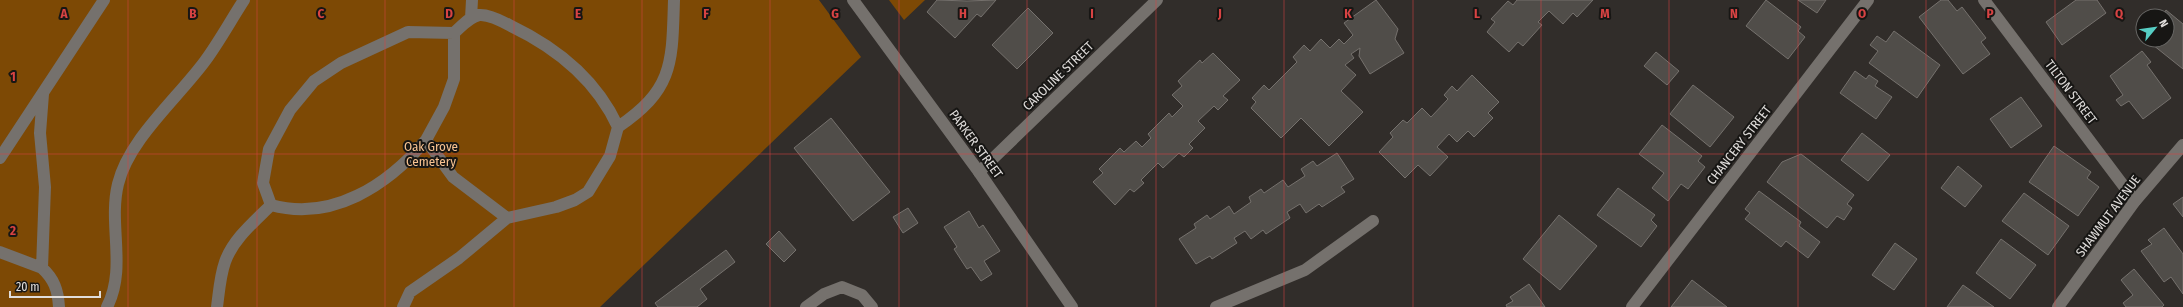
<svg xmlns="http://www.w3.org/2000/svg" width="2183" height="307" font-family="'Fira Sans Condensed',sans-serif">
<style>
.green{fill:#7d4905}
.building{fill:#504d49;stroke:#75716d}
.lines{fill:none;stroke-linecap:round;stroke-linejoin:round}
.lane{stroke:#75716d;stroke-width:12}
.street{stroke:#75716d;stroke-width:12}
.secondary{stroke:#75716d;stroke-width:12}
.grid{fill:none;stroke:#d84343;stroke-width:1;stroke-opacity:0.55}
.labels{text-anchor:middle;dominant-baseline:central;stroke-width:4;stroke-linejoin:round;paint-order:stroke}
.street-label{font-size:13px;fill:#e0dddb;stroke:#171614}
.park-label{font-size:13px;fill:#f8c391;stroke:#171614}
.grid-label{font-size:13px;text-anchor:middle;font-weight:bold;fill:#d84343;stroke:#171614;stroke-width:4;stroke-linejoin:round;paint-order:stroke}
</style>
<rect width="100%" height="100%" fill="#312d2a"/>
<!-- green -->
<path class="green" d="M0,0H819L861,57L600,307H0Z
M889,0H925L904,20Z"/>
<!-- building -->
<path class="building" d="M937,0L967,1L996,0L981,17L977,14L955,38L927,12Z
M1376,0L1398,29L1395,39L1404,53L1370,74L1359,56L1360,48L1351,54L1354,58L1345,65L1356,75L1341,91L1363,112L1329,146L1301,118L1281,138L1251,108L1256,102L1252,98L1264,85L1269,90L1297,62L1293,57L1304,45L1310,51L1321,39L1330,48L1339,39L1344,44L1353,35L1344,23Z
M1517,0H1593L1577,17L1573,13L1563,24L1549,11L1538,22L1542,25L1523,46L1518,42L1509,52L1487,32L1495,22L1491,19L1508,1L1513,5Z
M1766,0L1801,27L1798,31L1805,37L1788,59L1746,26Z
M1798,0H1826L1817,13Z
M1941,0H1948L1957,11L1962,7L1986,38L1981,42L1990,54L1963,74L1919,17Z
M2076,0H2097L2106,13L2062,45L2046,22Z
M1028,8L1053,33L1017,69L992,45Z
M2166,10L2183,24V69L2153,45L2157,40H2167V16H2162Z
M1894,31L1940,65L1917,98L1869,63L1878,51L1870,45L1877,36L1886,42Z
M2142,51L2151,62L2147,65L2171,98L2143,119L2129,101L2121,106L2116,100L2123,95L2110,76Z
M1656,52L1679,71L1667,85L1644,66Z
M1213,53L1240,80L1223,96L1228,100L1218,110L1214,106L1198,121L1205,128L1189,144L1193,148L1184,157L1179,153L1163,168L1158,163L1141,180L1144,183L1134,192L1130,189L1115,205L1093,182L1103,173L1099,169L1120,148L1124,152L1136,141L1142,147L1151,138L1148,134L1169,113L1172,117L1183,106L1172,95L1182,86L1178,81L1200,60L1202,63Z
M1855,71L1866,79L1869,75L1878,81L1875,86L1892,97L1876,119L1840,93Z
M1472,75L1499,102L1488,113L1493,118L1474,137L1468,131L1457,142L1449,134L1437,147L1448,157L1430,176L1418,165L1405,178L1379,152L1393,137L1390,133L1403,120L1407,123L1422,108L1431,117L1448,99L1444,95L1452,86L1457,91Z
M1693,85L1734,117L1710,147L1670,114Z
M2021,97L2042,126L2011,148L1990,119Z
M831,118L890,192L853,221L794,148Z
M1662,125L1702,156L1698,161L1705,167L1688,189L1681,184L1668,201L1652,188L1664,173L1639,154Z
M1862,133L1890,155L1868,181L1841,160Z
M2054,146L2091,172L2087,178L2099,187L2078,216L2029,182Z
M1337,153L1354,179L1341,187L1345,192L1322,207L1319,204L1306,213L1300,204L1287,212L1290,218L1266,234L1263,230L1251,239L1245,231L1234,238L1237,243L1212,259L1210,256L1196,264L1179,239L1196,228L1194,224L1207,215L1210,219L1229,206L1234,214L1251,202L1249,197L1261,189L1264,193L1283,180L1288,187L1305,176L1301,169L1313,161L1317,166Z
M1801,154L1854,195L1847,204L1852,208L1844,220L1837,216L1827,228L1767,182L1782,162Z
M1958,166L1982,186L1965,207L1941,188Z
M1618,188L1655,215L1651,220L1657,226L1641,247L1597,215Z
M1759,191L1801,222L1799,226L1820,242L1808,258L1786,241L1781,247L1745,219L1750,213L1745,209Z
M2024,193L2069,226L2048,255L2002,221Z
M2183,197V217L2173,204Z
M908,208L918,223L903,233L893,217Z
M969,211L979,228L983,225L1000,251L984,261L992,274L981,281L971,267L967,269L954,249L957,247L944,227Z
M1559,215L1597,246L1560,290L1523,259Z
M2164,228L2183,254V294L2171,277L2164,282L2141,251L2152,244L2148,240Z
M779,231L796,250L784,262L766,244Z
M2001,239L2036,265L2010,299L1976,273Z
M1895,243L1917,259L1894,290L1872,275Z
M726,250L735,262L700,289L707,299L697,307H658L655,303Z
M2134,269L2164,305L2162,307H2126L2123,303L2133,295L2121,280Z
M1692,280L1727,307H1671Z
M1529,284L1545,307H1507L1506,305L1513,301L1510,297Z
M1963,285L1994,307H1947Z"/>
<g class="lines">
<!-- lane -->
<path class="lane" d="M471,18L472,0
M454,33V79L444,107L426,140L453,177L507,218
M43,94L40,133L45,187L42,268C54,279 58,290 59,307
M426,140C388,185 332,222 271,205L263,183L269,149L290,110L314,81L341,63L408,32L454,33C462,26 469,17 479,15C489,14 502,21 511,26C557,48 596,79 618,127
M0,158L104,0
M0,252L42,268
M107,307C127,268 108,225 118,184C129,139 177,99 205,61C219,42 231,20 244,0
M217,307C219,292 220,276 225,262C233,239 255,221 271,205
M403,307L410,292L459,258L507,218L556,207L575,200L588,192L610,156L618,127C674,89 672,63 674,0
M806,307L824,294L842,287L862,295L872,307"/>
<!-- street -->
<path class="street" d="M1984,0L2135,201
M979,172L1157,0
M1216,307L1305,270L1373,221
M1632,307L1868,0"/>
<!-- secondary -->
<path class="secondary" d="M853,0L979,172L1072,307
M2058,307L2135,201L2183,145"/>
</g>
<!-- grid -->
<path class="grid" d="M128,0V307M257,0V307M385,0V307M514,0V307M642,0V307M770,0V307M899,0V307M1027,0V307M1156,0V307M1284,0V307M1413,0V307M1541,0V307M1669,0V307M1798,0V307M1926,0V307M2055,0V307M0,154H2183"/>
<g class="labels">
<!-- street labels -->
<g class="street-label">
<text transform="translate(1058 76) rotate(-44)">CAROLINE STREET</text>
<text transform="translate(2071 92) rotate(53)">TILTON STREET</text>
<text transform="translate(976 144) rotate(54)">PARKER STREET</text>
<text transform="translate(1739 145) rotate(-52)">CHANCERY STREET</text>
<text transform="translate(2108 216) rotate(-53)">SHAWMUT AVENUE</text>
</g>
<!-- park labels -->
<g class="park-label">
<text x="431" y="146">Oak Grove<tspan x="431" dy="15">Cemetery</tspan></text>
</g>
</g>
<g class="grid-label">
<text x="64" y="18">A</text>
<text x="193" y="18">B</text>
<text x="321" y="18">C</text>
<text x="449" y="18">D</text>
<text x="578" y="18">E</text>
<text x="706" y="18">F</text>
<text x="835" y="18">G</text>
<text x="963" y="18">H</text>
<text x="1092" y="18">I</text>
<text x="1220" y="18">J</text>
<text x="1348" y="18">K</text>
<text x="1477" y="18">L</text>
<text x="1605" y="18">M</text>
<text x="1734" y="18">N</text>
<text x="1862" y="18">O</text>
<text x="1990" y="18">P</text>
<text x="2119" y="18">Q</text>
<text x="13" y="81">1</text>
<text x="13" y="235">2</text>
</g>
<!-- north arrow -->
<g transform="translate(2155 28) rotate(61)"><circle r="19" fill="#171614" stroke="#676664"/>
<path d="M0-3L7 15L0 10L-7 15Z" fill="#56cec4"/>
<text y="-6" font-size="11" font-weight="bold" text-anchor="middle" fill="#e0dddb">N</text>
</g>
<!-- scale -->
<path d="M10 291v6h90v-6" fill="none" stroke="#e0dddb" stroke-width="2"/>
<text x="16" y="291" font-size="12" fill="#e0dddb" stroke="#171614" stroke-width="3" paint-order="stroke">20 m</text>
</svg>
